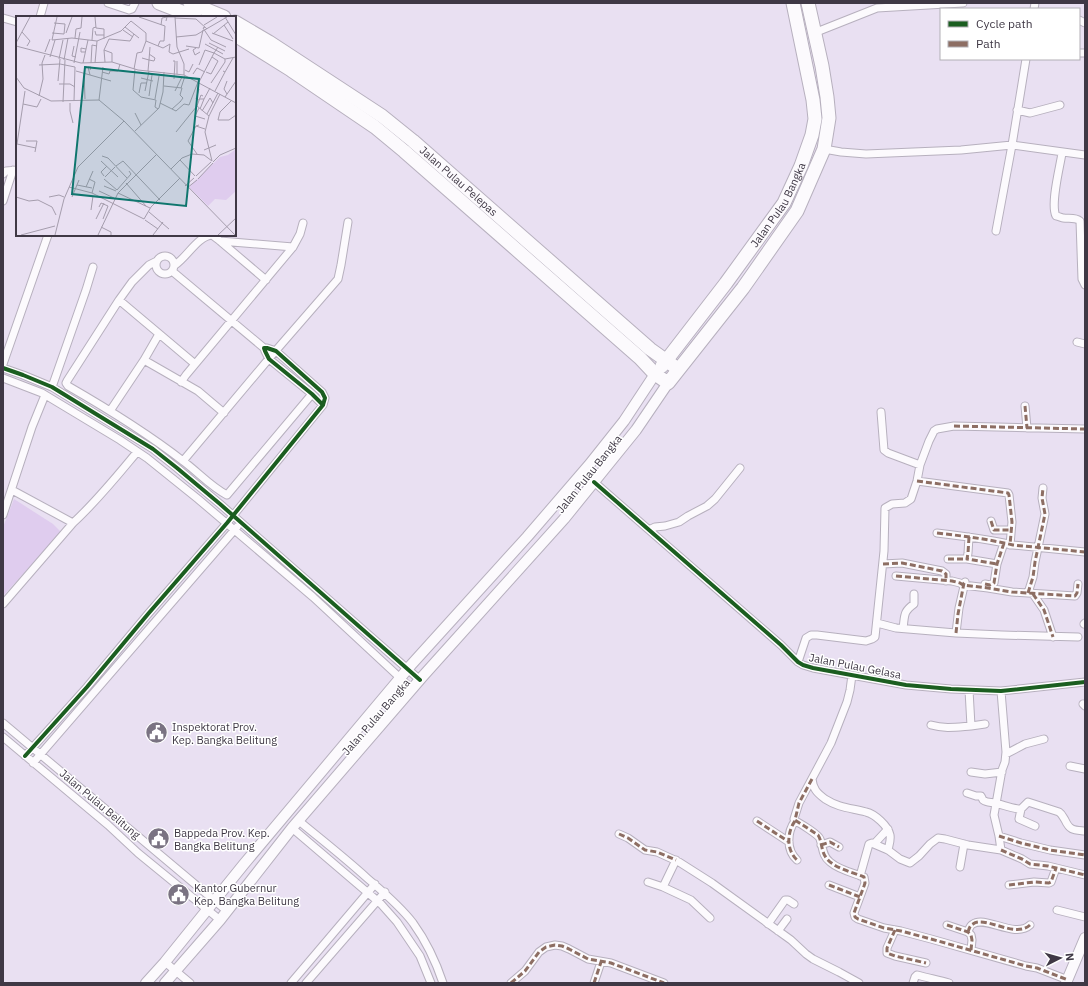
<svg xmlns="http://www.w3.org/2000/svg" width="1088" height="986" font-family="'IBM Plex Sans',sans-serif">
<style>
.green{fill:#dfccee}
.lines{fill:none;stroke-linecap:round;stroke-linejoin:round}
.street-casing{stroke:#b7b0be;stroke-width:9}
.secondary-casing{stroke:#b7b0be;stroke-width:12}
.highway-casing{stroke:#b7b0be;stroke-width:15}
.street{stroke:#fcfafd;stroke-width:7}
.secondary{stroke:#fcfafd;stroke-width:10}
.highway{stroke:#fcfafd;stroke-width:13}
.quiet{stroke:#8d6e63;stroke-width:3;stroke-dasharray:6 3;stroke-linecap:butt}
.cycleway-casing{stroke:#fff;stroke-width:6}
.cycleway{stroke:#1b5e20;stroke-width:4}
.labels{text-anchor:middle;dominant-baseline:central;stroke-width:3;stroke-linejoin:round;paint-order:stroke}
.street-label{font-size:11px;fill:#3f3845;stroke:#fff}
.poi-label{font-size:11px;fill:#3f3845;stroke:#fff;text-anchor:start}
.inset-road{fill:none;stroke:#a59dad;stroke-width:1}
.view{fill:#0f766e;fill-opacity:0.15;stroke:#0f766e;stroke-width:2}
.inset-edge{fill:none;stroke:#3f3845;stroke-width:2}
</style>
<rect width="100%" height="100%" fill="#e9e0f2"/>
<!-- green -->
<path class="green" d="M14,499L53,524L61,532L3,596V527Z"/>
<g class="lines">
<defs>
<path id="street" d="M108,3L129,10L132,9L135,3
M1034,9L1035,3
M40,17L44,3
M3,18L17,22
M1079,20L1085,23
M814,33L877,8L963,3
M1079,53H1085
M1017,110L1030,113L1060,105
M824,149L841,152L866,154L961,150L1012,145L1085,155
M1062,153C1060,167 1050,204 1056,216C1058,216 1062,218 1063,218C1069,219 1075,217 1080,221L1082,279L1085,285
M3,174L6,171L17,170
M3,201L13,170
M996,231L1012,145L1026,59
M220,241L293,247
M156 265a9 9 0 1 1 18 0a9 9 0 1 1-18 0Z
M157,261L149,265L132,282L119,300L67,381L66,383L68,386C108,409 147,433 183,461C198,472 211,487 227,495L312,394
M175,265C187,257 198,236 212,235L220,241L266,280
M172,271L264,348
M119,300L195,364
M1077,342L1085,344
M144,360L198,391L224,413
M3,364L48,235
M3,368L23,375L52,387L153,449L177,468L220,504L420,680
M3,378L42,393L120,440L147,458L198,499L313,597L412,689
M181,382L186,375L293,247L300,234L303,223
M52,387L86,290L93,267
M1025,406L1027,428
M110,411L144,360L159,334
M881,412L884,450L888,453L920,465
M183,461L272,355L338,279L341,265L348,222
M917,481L1008,493L1009,495L1012,522L1010,545
M594,482L781,645L798,662L803,665L813,668L906,685L951,689L1001,691L1085,682
M12,490L73,523
M3,515L32,427L45,395
M991,521L994,530H1011
M649,530L655,527L665,526L679,522L688,516L707,506L715,499L740,468
M937,533C963,536 988,539 1013,545L1085,552
M969,537L968,553L967,559L997,564
M948,559H967
M883,564L902,563L942,571L946,574V581
M896,576L952,581L960,583L963,585L988,588L1012,592L1075,596L1077,593L1078,584
M985,584L990,585L994,583L997,564L1004,543
M1028,593L1033,577L1035,562L1045,514L1042,498L1043,488
M1033,594L1044,610L1053,637
M3,604L73,523C97,501 117,476 137,452
M877,623L896,628L956,633L1002,635L1078,637
M1084,624L1085,623
M903,628C905,615 903,612 914,604V594
M956,633L959,608L965,582
M798,662L806,638L811,635H817L866,641L872,639L875,637L884,551L885,508L892,504L905,503L911,499L917,481L920,465L929,441L934,431L937,429L954,426L1085,429
M852,675L850,690L847,702L831,743L799,803L794,819L795,821C800,823 819,835 820,839C823,847 822,856 830,862C839,870 853,873 864,877L865,883L864,886L854,913L855,917L858,919L884,928L901,931L931,939L1026,966L1037,968L1068,980
M1083,704L1085,706
M3,723L227,911
M931,725C944,729 957,727 971,726L969,690
M971,726L985,724
M3,737L108,825L138,853L220,920
M1006,754L1025,744L1044,739
M25,756L87,687L148,614L227,523L323,405L325,398L322,392L276,351L267,348H264L265,351L269,359L312,394L323,405
M33,763L237,527
M1070,766L1085,769
M971,772L985,774L1002,772
M812,779C813,789 817,793 825,799C839,808 851,808 866,812C875,814 888,826 890,835C891,840 889,845 888,850
M967,793L976,796H981L983,800C987,803 991,802 995,803C1004,805 1012,809 1021,809L1028,802L1059,812C1062,814 1063,817 1065,820C1070,831 1074,830 1085,831
M1021,809L1019,819L1035,826
M299,821C322,840 345,858 367,878C383,892 400,906 413,923C426,941 436,962 443,983
M757,821L789,842
M795,821C787,832 786,850 797,860
M292,828L381,904L397,922L420,956L431,983
M619,834L628,838L645,850L657,852L679,862L712,883L791,940L806,954L813,959L839,972L859,983
M999,836L1021,843L1050,850L1085,855
M874,844L888,850L900,859L910,863L919,856L930,844L938,838L945,839L968,845L1001,850L999,836L994,815L1002,770L1005,762L1006,752L1001,691
M821,845L830,842L839,847
M1001,850L1022,859L1030,864L1048,866L1085,875
M960,867L964,844
M860,876L869,844L872,843L874,844L888,829
M648,882L663,887L676,860
M829,885L860,897
M1009,885L1034,882L1049,883L1051,882L1056,868
M663,887L691,900L710,918
M1057,910L1085,917
M768,924L785,900H788L794,904
M947,925L968,932L971,935L972,940L971,950
M895,930L887,948V953L895,956L926,963
M778,931L787,919
M968,932C969,929 970,925 973,924C985,915 1015,939 1030,925
M165,962L190,983
M291,983L375,884
M306,983L385,892
M511,983L525,971L539,952L546,947L555,945L562,946L569,949L588,959L611,963L664,983
M594,983L601,962
M913,983L915,977L917,975C928,978 938,980 949,983"/>
<path id="secondary" d="M146,983L165,962L244,864L411,665L527,537L589,465L624,421L655,374
M165,983L220,920L292,828L423,676L564,519L636,430L668,383
M1066,983L1085,938"/>
<g id="highway">
<path d="M159,3L195,17"/>
<path d="M190,3L224,17"/>
<path id="s1" d="M235,22L269,42L382,116L413,141L650,349L678,369"/>
<path d="M235,35L291,70L375,127L404,151L640,358L655,374L668,383L743,288L797,211L824,149L829,118L827,97L822,66L808,3"/>
<path id="s2" d="M662,366L726,283L784,203L801,166L812,135L815,119L813,100L793,3"/>
</g>
</defs>
<!-- street casing -->
<use href="#street" class="street-casing"/>
<!-- secondary casing -->
<use href="#secondary" class="secondary-casing"/>
<!-- highway casing -->
<use href="#highway" class="highway-casing"/>
<!-- street -->
<use href="#street" class="street"/>
<!-- secondary -->
<use href="#secondary" class="secondary"/>
<!-- highway -->
<use href="#highway" class="highway"/>
<!-- quiet -->
<path class="quiet" d="M1025,406L1027,428
M954,426L1085,429
M917,481L1008,493L1009,495L1012,522L1010,545
M991,521L994,530H1011
M937,533C963,536 988,539 1013,545L1085,552
M969,537L968,553L967,559L997,564
M948,559H967
M883,564L902,563L942,571L946,574V581
M896,576L952,581L960,583L963,585L988,588L1012,592L1075,596L1077,593L1078,584
M985,584L990,585L994,583L997,564L1004,543
M1028,593L1033,577L1035,562L1045,514L1042,498L1043,488
M1033,594L1044,610L1053,637
M956,633L958,614L964,583L965,582
M812,779L799,803L795,820L818,835C822,841 821,849 825,856C832,868 852,872 864,877L865,883L864,886L854,913L855,917L858,919L884,928L901,931L931,939L1026,966L1037,968L1068,980
M757,821L789,842
M795,821C787,832 786,850 797,860
M619,834L628,838L645,850L657,852L676,860
M999,836L1021,843L1050,850L1085,855
M821,845L830,842L839,847
M1001,850L1022,859L1030,864L1048,866L1085,875
M829,885L860,897
M1009,885L1034,882L1049,883L1051,882L1056,868
M947,925L968,932L971,935L972,940L971,950
M895,930L887,948V953L895,956L926,963
M968,932C969,929 970,925 973,924C985,915 1015,939 1030,925
M511,983L525,971L539,952L546,947L555,945L562,946L569,949L588,959L611,963L664,983
M594,983L601,962"/>
<defs>
<path id="cycleway" d="M3,368L23,375L52,387L153,449L177,468L220,504L420,680
M594,482L781,645L798,662L803,665L813,668L906,685L951,689L1001,691L1085,682
M25,756L87,687L148,614L227,523L323,405L325,398L322,392L276,351L267,348H264L265,351L269,359L312,394L323,405"/>
</defs>
<!-- cycleway casing -->
<use href="#cycleway" class="cycleway-casing"/>
<!-- cycleway -->
<use href="#cycleway" class="cycleway"/>
</g>
<!-- icons -->
<defs>
<symbol id="civic-disc" viewBox="-11 -11 22 22"><circle r="9.5" fill="#7a7382" stroke="#fff"/><path d="M-.6-6.5H3V-4.5H.6V-3L4-1V1h2V6H-6V1h2V-1L-.6-3ZM-1.2 2.5V6h2.4V2.5Z" fill="#fff"/></symbol>
</defs>
<g fill-rule="evenodd">
<use href="#civic-disc" x="144" y="720" width="25" height="25"/>
<use href="#civic-disc" x="146" y="826" width="25" height="25"/>
<use href="#civic-disc" x="166" y="882" width="25" height="25"/>
</g>
<g class="labels">
<!-- street labels -->
<g class="street-label">
<text stroke="none"><textPath href="#s1" startOffset="275">Jalan Pulau Pelepas</textPath></text>
<text stroke="none"><textPath href="#s2" startOffset="199">Jalan Pulau Bangka</textPath></text>
<text transform="translate(589 474) rotate(-51)">Jalan Pulau Bangka</text>
<text transform="translate(855 666) rotate(11)">Jalan Pulau Gelasa</text>
<text transform="translate(376 717) rotate(-49)">Jalan Pulau Bangka</text>
<text transform="translate(100 804) rotate(40)">Jalan Pulau Belitung</text>
</g>
<!-- poi labels -->
<g class="poi-label">
<text x="172" y="727">Inspektorat Prov.<tspan x="172" dy="13">Kep. Bangka Belitung</tspan></text>
<text x="174" y="833">Bappeda Prov. Kep.<tspan x="174" dy="13">Bangka Belitung</tspan></text>
<text x="194" y="888">Kantor Gubernur<tspan x="194" dy="13">Kep. Bangka Belitung</tspan></text>
</g>
</g>
<!-- overview -->
<g transform="translate(16 16)">
<rect width="220" height="220" fill="#e9e0f2"/>
<path d="M220,133V175L210,184L199,183L192,190L173,171L204,141L212,139Z" fill="#dfccee"/>
<path class="inset-road" d="M41,1L36,24L56,22L81,25L105,15L115,5L130,17V25L147,32L154,28L153,36L157,38L173,33M79,1L80,12L88,13V23M123,1L149,10L148,25H144L142,30M159,1L161,31L168,48V59M209,1L220,19M159,2L180,3L191,13M150,5L151,1H159M145,9L146,2L151,1M188,9L201,1M208,9L217,23M109,11L123,22M189,11L187,12L195,24L210,31M107,14L117,21M79,15L80,19H88M6,16L14,25L11,30M36,17L48,18L49,8L38,7M50,17L56,1M196,17L217,25M197,18L212,6M160,21L180,19L211,1M59,22L60,13L65,12L66,1M93,23L114,25L118,18M76,24L77,12L80,11M0,27L14,1M193,27L209,35M189,28L207,38M0,30L65,47L96,46L122,54L168,59L220,87M58,30L56,40L60,41M170,30L183,32L187,14M180,32L177,34L179,39L184,36M88,34L96,37V46M29,36L34,23M69,36H65V32L70,33M34,41L39,24M126,42L133,44L134,31M43,43L47,24M48,44L52,22M157,45H159L158,63M89,46L88,34L93,23M58,47L64,16M67,47L72,24M75,47L76,29L81,30M79,47L81,25M23,49L44,48L59,51L58,85M183,49L189,34L198,37L202,31M118,53L121,37L126,36L130,25M119,53L117,74L125,81L140,84L139,91L142,93M169,54L173,56L177,48M60,55L95,65M132,55L133,44L138,45L139,42L133,38M207,55L209,56L217,42M86,56L93,58L94,55H102L104,48M190,56L195,58L202,45L196,41M68,57L69,83M161,58V45M177,58L181,52L189,56M74,59L72,51H75L74,54M0,61L8,72L35,85L83,84L108,105L62,151L48,183L39,219M125,62L137,65M42,65L44,43M183,66L198,37L209,43L220,41M195,67L209,46V43M43,68H54L59,71M148,70L166,72L164,79L167,82L164,86M165,72L169,60M9,75L1,128L20,132M129,75L133,55M159,75L166,61M199,75L209,56M123,77L125,67H131M211,78L208,73L211,65M23,80L27,63L26,47L29,39M133,80L136,59M209,81L220,65M139,83L143,60M183,83H188L184,93M188,83L194,72M83,84L87,51M183,84L180,83L183,73M216,84L204,96L202,104H213L220,99M47,86L49,44M54,87V95L57,107M144,87L160,95L168,88L173,89L182,66M7,88L21,91L25,83M181,90L185,79L187,80M183,92L179,100L189,103M156,93L165,85M186,95L194,82L197,87M119,97L125,109M191,98L202,77M193,100L204,78M108,105L219,219M183,109L180,110L189,113M180,110L172,125L181,138M119,115L143,92L147,76L148,56M160,116L181,90L193,100L189,116L196,145M10,125H21L19,136M188,134L200,129M86,140L92,142L111,162M164,144L179,160M85,145L102,161M197,146L204,139L220,132M100,150L107,145L144,184M155,153L166,142L176,138L188,139L196,145M88,160L85,156L91,150M180,160L195,146M89,161L99,151M73,163L79,166L76,177M88,163L101,174L115,158L113,155M182,163L197,147M110,167L130,190M61,169L76,172M88,170L100,175M169,170L178,162M53,171L76,177L128,203M70,171L77,155M171,172L181,164M83,175L98,182M102,177L134,192M0,181L13,185L22,184L36,191L40,199M33,181L43,179L48,181M56,181L63,164M83,191L85,187L92,190L87,203M75,194L77,180M133,196L153,213M80,203L88,187M128,203L135,191L164,162M129,204L142,213M85,211L95,216V219M5,219L39,210M82,219L102,177L141,138M137,219L147,206M202,219L220,202"/>
<path class="view" d="M69,51L183,63L170,190L56,178Z"/>
<rect width="220" height="220" class="inset-edge"/>
</g>
<!-- border -->
<rect width="1088" height="986" fill="none" stroke="#3f3845" stroke-width="8"/>
<!-- legend -->
<rect x="940" y="8" width="140" height="52" fill="#ffffff" stroke="#b2afb5"/>
<rect x="948" y="21" width="20" height="6" fill="#1b5e20" stroke="#b2afb5"/>
<text x="976" y="28" font-size="12" fill="#3f3845">Cycle path</text>
<rect x="948" y="41" width="20" height="6" fill="#8d6e63" stroke="#b2afb5"/>
<text x="976" y="48" font-size="12" fill="#3f3845">Path</text>
<!-- north arrow -->
<g transform="translate(1060 958) rotate(84)" stroke="#ffffff" stroke-width="3" paint-order="stroke">
<path d="M0-3L7 15L0 10L-7 15Z" fill="#3f3845"/>
<text y="-6" font-size="11" font-weight="bold" text-anchor="middle" fill="#3f3845">N</text>
</g>
</svg>
